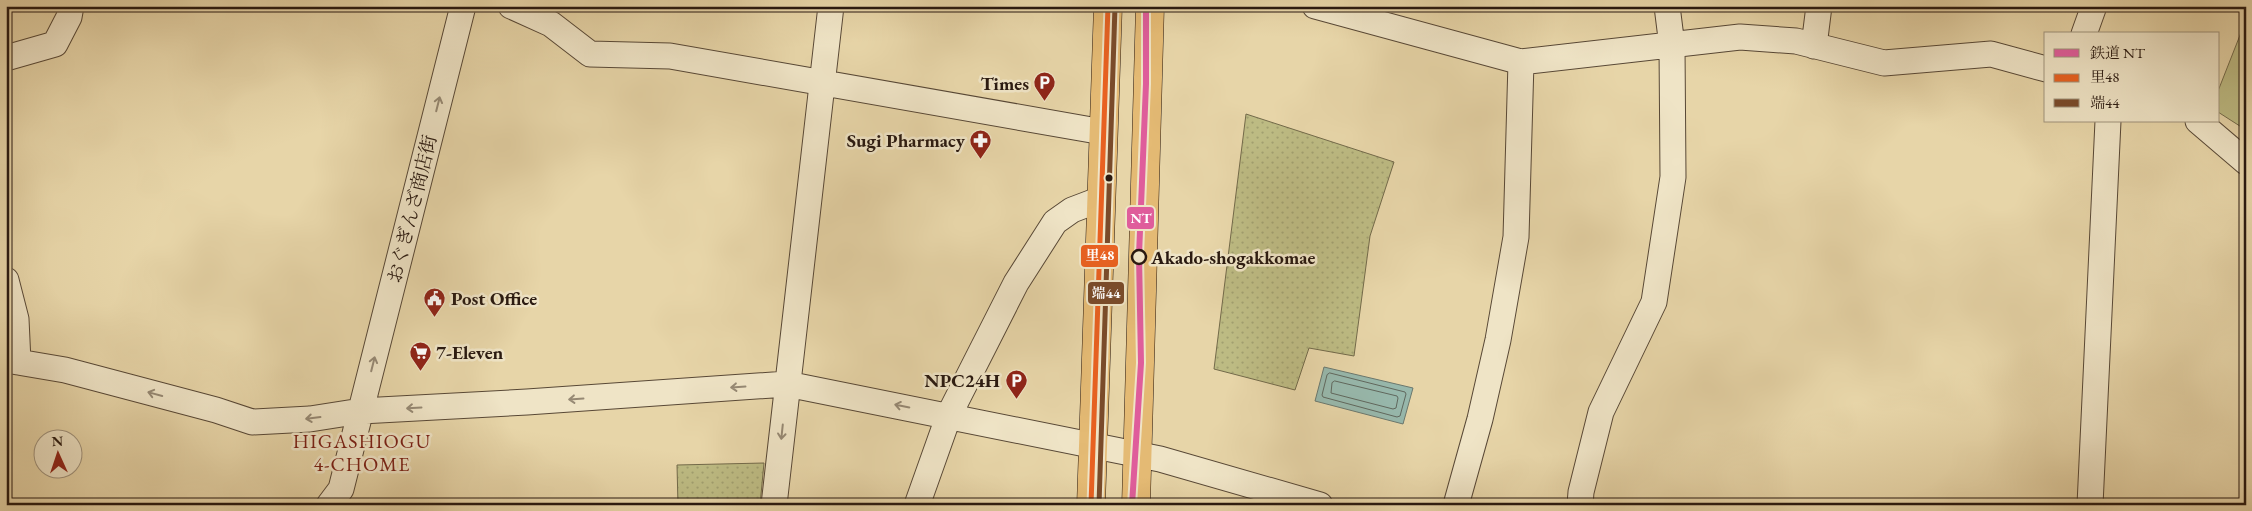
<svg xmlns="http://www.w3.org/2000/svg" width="2252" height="511" font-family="'EB Garamond','Noto Serif JP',serif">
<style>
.grass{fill:#bdbb83;stroke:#736a4a}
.park{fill:url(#park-dots);stroke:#736a4a}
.water{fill:#97b8ac;stroke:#6b786e}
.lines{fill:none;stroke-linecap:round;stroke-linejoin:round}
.shore{stroke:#60685e;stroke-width:1}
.minor-casing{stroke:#584836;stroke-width:27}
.primary-casing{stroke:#291910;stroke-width:29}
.minor{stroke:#efe4c6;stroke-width:25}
.primary{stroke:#e4ba74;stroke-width:28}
.bus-1-casing{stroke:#efe4c6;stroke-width:9}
.bus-2-casing{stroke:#efe4c6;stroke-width:9}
.bus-1{stroke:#e86121;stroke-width:5}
.bus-2{stroke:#7a4b2a;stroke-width:5}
.rail-1-casing{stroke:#efe4c6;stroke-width:10}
.rail-1{stroke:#df5d9b;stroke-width:6}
.oneway{stroke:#968974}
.bus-dot{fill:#291910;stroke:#efe4c6;stroke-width:2}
.stop-dot{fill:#efe4c6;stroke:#291910;stroke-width:2.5}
.labels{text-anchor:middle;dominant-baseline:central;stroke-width:5;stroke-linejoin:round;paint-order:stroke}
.poi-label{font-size:19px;font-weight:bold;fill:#291910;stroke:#efe4c6;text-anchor:end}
.street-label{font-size:19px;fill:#291910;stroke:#efe4c6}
.stop-label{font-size:19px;font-weight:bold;fill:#291910;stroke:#efe4c6;text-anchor:start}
.neighbourhood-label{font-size:20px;letter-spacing:1px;fill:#7a1f14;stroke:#efe4c6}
.line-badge{stroke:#efe4c6;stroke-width:2}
.badge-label{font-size:14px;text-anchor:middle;font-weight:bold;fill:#fff}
</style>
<defs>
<pattern id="park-dots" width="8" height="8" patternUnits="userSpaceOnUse" patternTransform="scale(1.25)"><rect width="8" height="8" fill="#bdbb83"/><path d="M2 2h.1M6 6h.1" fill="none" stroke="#a2a070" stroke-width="1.8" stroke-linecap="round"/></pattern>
</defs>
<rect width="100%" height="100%" fill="#e7d5a8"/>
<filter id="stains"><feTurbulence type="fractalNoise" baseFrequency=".004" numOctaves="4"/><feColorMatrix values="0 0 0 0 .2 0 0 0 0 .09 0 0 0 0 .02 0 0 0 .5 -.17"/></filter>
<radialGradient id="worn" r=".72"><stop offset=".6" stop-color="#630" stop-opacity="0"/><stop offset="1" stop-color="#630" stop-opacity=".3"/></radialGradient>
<!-- grass -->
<path class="grass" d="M2246,20V130L2218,112V91Z"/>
<!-- park -->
<path class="park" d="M1246,114L1394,162L1370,236L1354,356L1309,348L1295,390L1214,369Z
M764,463L760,505H678L677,465Z"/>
<!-- water -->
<path class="water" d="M1324,367L1413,388L1403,424L1315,401Z"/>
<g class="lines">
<!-- shore -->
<path class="shore" d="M1330,373L1405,392L1406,394L1400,416L1397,417L1323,397L1322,395L1327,375Z
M1335,381L1397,396L1398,398L1396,408L1393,409L1331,393L1332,383Z"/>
<defs>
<path id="minor" d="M511,6L551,24L590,54L670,56L1103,132
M1315,6L1521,62L1740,37L1796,41L1884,63L1991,54L2046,69
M2084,34L2094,6
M1814,46L1819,6
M6,58L55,44L69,17L71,6
M2198,121L2246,162
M6,280L16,319L18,362
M6,360L65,370L216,410L252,422L310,419L361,411L527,402L787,384L1160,459L1320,505
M329,505L341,489L463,6
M774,505L831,6
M917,505L949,415L1016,283L1055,222L1072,210L1101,199
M1456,505L1480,419L1498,340L1516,237L1521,62
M1580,505L1581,492L1601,412L1654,302L1673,177L1672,46L1667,6
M2090,505L2108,121"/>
<path id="primary" d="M1091,505L1108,6
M1136,505L1150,6"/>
</defs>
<!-- minor casing -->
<use href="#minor" class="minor-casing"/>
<!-- primary casing -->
<use href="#primary" class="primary-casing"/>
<!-- minor -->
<use href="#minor" class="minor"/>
<!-- primary -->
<use href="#primary" class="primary"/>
<defs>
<path id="bus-1" d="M1091,505L1108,6"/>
<path id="bus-2" d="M1099,505L1115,6"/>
</defs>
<!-- bus-1 casing -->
<use href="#bus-1" class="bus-1-casing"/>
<!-- bus-2 casing -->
<use href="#bus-2" class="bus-2-casing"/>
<!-- bus-1 -->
<use href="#bus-1" class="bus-1"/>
<!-- bus-2 -->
<use href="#bus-2" class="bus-2"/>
<defs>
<path id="rail-1" d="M1132,505L1141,363L1139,255L1146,84V6"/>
</defs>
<!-- rail-1 casing -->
<use href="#rail-1" class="rail-1-casing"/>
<!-- rail-1 -->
<use href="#rail-1" class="rail-1"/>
</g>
<!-- one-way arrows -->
<defs><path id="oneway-shaft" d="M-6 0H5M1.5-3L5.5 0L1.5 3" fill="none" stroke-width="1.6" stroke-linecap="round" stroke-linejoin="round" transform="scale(1.25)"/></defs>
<g class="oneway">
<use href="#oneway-shaft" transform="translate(438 104) rotate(-76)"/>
<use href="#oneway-shaft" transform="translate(373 364) rotate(-76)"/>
<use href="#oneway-shaft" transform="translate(738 387) rotate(176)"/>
<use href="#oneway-shaft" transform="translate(155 394) rotate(-165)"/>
<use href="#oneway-shaft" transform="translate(576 399) rotate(176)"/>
<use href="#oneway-shaft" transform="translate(902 406) rotate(-169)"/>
<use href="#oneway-shaft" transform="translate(414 408) rotate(177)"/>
<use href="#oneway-shaft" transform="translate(313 418) rotate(173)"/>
<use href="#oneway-shaft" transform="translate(782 432) rotate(96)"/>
</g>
<!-- icons -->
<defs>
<symbol id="parking-pin" viewBox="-11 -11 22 30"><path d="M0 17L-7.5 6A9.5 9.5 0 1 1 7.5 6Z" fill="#8f2418" stroke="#efe4c6"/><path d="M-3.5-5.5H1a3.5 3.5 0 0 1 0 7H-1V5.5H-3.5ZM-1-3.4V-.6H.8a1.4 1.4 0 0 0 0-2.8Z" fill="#fff"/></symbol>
<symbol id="pharmacy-pin" viewBox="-11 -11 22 30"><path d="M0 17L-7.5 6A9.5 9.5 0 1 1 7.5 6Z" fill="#8f2418" stroke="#efe4c6"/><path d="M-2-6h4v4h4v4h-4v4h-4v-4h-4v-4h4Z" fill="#fff"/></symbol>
<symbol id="civic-pin" viewBox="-11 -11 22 30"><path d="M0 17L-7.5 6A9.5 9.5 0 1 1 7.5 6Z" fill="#8f2418" stroke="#efe4c6"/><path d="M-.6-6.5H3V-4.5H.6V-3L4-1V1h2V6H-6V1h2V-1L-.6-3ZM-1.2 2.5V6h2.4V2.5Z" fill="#fff"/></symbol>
<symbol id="supermarket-pin" viewBox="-11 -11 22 30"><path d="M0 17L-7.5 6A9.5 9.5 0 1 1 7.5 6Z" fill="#8f2418" stroke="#efe4c6"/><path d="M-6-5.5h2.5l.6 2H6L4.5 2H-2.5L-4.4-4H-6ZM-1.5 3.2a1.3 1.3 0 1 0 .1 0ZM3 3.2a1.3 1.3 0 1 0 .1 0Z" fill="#fff"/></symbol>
</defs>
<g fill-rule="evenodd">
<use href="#parking-pin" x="1032" y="70" width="25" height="34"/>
<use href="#pharmacy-pin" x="968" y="128" width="25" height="34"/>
<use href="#civic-pin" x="422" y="286" width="25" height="34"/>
<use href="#supermarket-pin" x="408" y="340" width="25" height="34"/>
<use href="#parking-pin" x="1004" y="368" width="25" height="34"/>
</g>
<!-- markers -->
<circle class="bus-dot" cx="1109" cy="178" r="4.5"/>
<circle class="stop-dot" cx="1139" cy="257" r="7"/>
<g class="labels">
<!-- poi labels -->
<g class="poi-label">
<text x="1029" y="83">Times</text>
<text x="965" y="140">Sugi Pharmacy</text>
<text x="451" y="298" text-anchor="start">Post Office</text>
<text x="436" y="352" text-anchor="start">7-Eleven</text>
<text x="1000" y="380">NPC24H</text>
</g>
<!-- street labels -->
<g class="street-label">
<text transform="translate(412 209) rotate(-76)">おぐぎんざ商店街</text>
</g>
<!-- stop labels -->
<g class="stop-label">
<text x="1151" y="257">Akado-shogakkomae</text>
</g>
<!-- neighbourhood labels -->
<g class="neighbourhood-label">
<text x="362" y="441">HIGASHIOGU<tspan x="362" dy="23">4-CHOME</tspan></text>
</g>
</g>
<g class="line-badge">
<rect x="1126" y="206" width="29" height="24" rx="5" fill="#df5d9b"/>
<rect x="1080" y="244" width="39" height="24" rx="5" fill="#e86121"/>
<rect x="1087" y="281" width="38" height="24" rx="5" fill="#7a4b2a"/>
</g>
<g class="badge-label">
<text x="1141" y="223">NT</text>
<text x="1100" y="260">里48</text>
<text x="1106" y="298">端44</text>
</g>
<!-- margin -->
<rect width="2252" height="511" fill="none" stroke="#e7d5a8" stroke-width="25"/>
<rect x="8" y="8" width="2237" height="496" fill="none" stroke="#291910" stroke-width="2.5"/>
<rect x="12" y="12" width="2227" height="486" fill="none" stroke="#291910"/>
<!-- legend -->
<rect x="2044" y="32" width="175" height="90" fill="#efe4c6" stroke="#a0937d"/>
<rect x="2054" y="49" width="25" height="8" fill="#df5d9b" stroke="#a0937d"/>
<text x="2090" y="58" font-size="15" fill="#291910">鉄道 NT</text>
<rect x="2054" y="74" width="25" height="8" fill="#e86121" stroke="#a0937d"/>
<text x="2090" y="82" font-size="15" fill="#291910">里48</text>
<rect x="2054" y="99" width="25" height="8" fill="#7a4b2a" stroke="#a0937d"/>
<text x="2090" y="108" font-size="15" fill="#291910">端44</text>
<!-- north arrow -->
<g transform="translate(58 454) rotate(357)"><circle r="24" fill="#efe4c6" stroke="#a0937d"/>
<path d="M0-4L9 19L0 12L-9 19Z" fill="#8f2418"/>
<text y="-8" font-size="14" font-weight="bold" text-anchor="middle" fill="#291910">N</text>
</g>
<rect width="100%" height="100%" filter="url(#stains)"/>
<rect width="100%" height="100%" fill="url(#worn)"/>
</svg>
